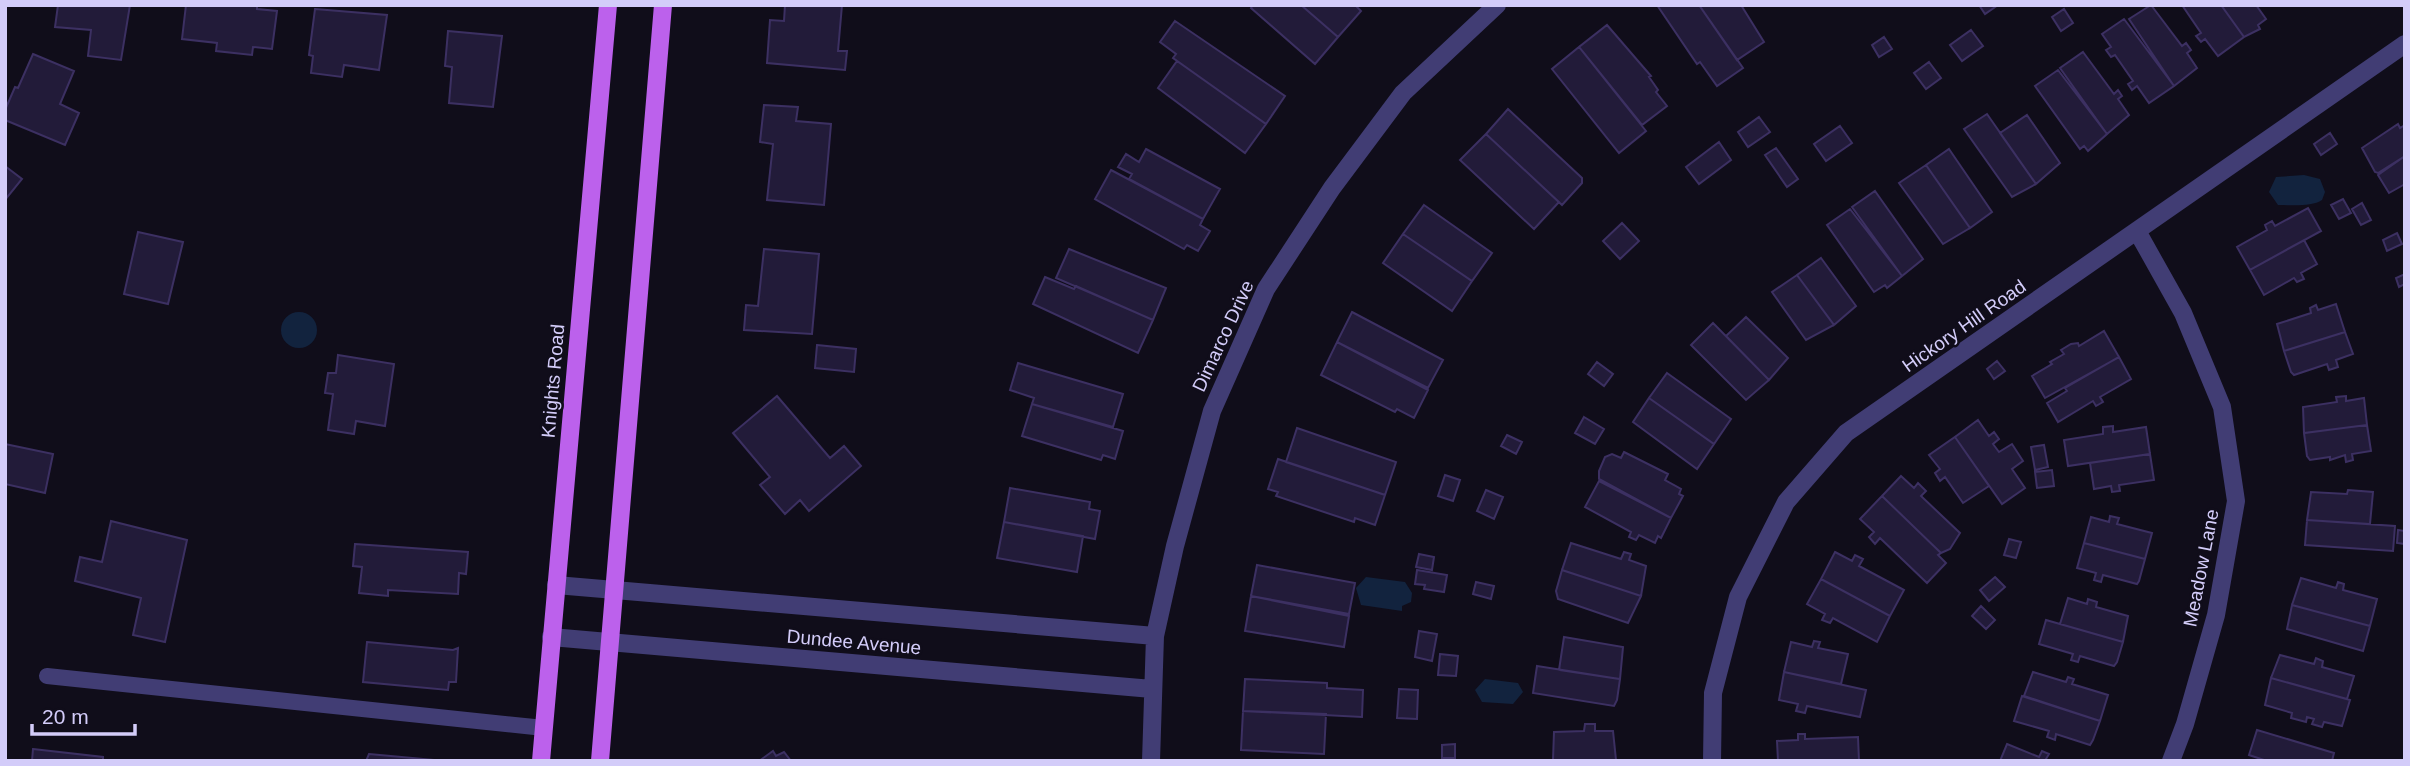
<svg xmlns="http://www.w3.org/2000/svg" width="2410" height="766" font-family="Arial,sans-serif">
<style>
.water{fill:#12233e}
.building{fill:#221b39;stroke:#3c3062;stroke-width:2}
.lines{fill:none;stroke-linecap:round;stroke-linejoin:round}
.service{stroke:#413d74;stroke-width:16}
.minor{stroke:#413d74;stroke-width:18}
.primary{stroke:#bc61ec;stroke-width:18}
.labels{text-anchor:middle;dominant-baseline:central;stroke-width:5;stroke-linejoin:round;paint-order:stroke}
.street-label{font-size:19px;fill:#d3ccf9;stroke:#100d1a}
</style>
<rect width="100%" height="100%" fill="#100d1a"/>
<!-- water -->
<path class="water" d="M2304,175L2320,179L2325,192L2322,200C2312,207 2291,205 2278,205L2269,192L2276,177Z
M281 330a18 18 0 1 1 36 0a18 18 0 1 1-36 0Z
M1366,577L1405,582L1412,593L1411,602L1402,606V611L1361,605L1356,588Z
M1485,679L1518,683L1523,692L1513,704L1482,702L1475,690Z"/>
<!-- building -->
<path class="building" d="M58,5H130L121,60L88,56L91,30L55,27Z
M186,5H257V9L277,11L272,49L253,47L252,55L216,51L217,43L182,39Z
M785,5H842L838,51H847L845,70L767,63L770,20L784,21Z
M1253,5H1301L1338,37L1315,64L1251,8Z
M1301,5H1355L1361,11L1338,37Z
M1657,5H1699L1743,68L1717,86L1700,62L1697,64Z
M1699,5H1741L1764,42L1737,60Z
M1979,5H1998L1985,14Z
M2151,5L2182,46L2186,43L2191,50L2187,53L2197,68L2174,86L2129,19Z
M2182,5H2221L2244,37L2218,56L2205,39L2201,42L2196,36L2201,33Z
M2221,5H2256L2266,19L2258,25L2260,29L2244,37Z
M315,9L387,15L379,70L344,65L342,77L311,73L313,56L309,55Z
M2064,9L2073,23L2061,31L2052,17Z
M2124,19L2174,86L2149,103L2137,86L2132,90L2128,84L2133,81L2115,55L2111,57L2106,50L2111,47L2102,34Z
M1175,21L1285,96L1266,124L1173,58L1176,54L1160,42Z
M1607,25L1651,76L1649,77L1658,90L1656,92L1667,106L1642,125L1579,47Z
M1971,30L1983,46L1962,61L1950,45Z
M448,31L502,36L493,107L449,103L452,67L445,66Z
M1884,37L1892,49L1879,57L1872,45Z
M1579,47L1646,131L1619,153L1552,69Z
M2083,52L2114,94L2118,90L2122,96L2118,99L2129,115L2107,134L2060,68Z
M33,54L74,71L60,104L79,113L65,145L5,120V110L15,87L18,88Z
M1177,61L1266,124L1245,153L1158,88Z
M1929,62L1941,78L1926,89L1914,73Z
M2058,70L2107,134L2088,151L2084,146L2080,149L2035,86Z
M764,105L798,107L796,121L831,124L824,205L767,200L773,144L760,142Z
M1508,109L1582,178V183L1562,205L1486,134Z
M1987,114L2036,184L2012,197L1964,129Z
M2027,115L2060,163L2036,184L2000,133Z
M1759,117L1770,132L1748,147L1738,132Z
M2398,124L2400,128L2405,125V156L2378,173L2375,172L2362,148Z
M1840,126L1852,143L1826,161L1814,144Z
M2330,133L2337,144L2321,155L2314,144Z
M1486,134L1559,202L1534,229L1460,160Z
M1719,142L1731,160L1699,184L1686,167Z
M1776,148L1798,179L1787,187L1765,155Z
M1146,149L1220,189L1203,219L1129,179L1132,174L1118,167L1126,154L1139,162Z
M1949,149L1992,212L1970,228L1926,165Z
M2405,156V184L2389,193L2378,175Z
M1926,165L1970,228L1943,244L1899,183Z
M5,166L22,179L5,200Z
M1111,170L1203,219L1200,225L1210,231L1198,251L1187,245L1184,249L1095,199Z
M1875,191L1923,259L1902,276L1852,207Z
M2343,199L2351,213L2339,219L2331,205Z
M2362,203L2371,220L2361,225L2352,209Z
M1424,205L1492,253L1472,281L1403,234Z
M2308,208L2321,231L2250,270L2237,247L2267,230L2265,225L2272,221L2275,226Z
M1850,209L1902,276L1887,288L1885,285L1874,292L1827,225Z
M1622,223L1639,241L1620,259L1603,241Z
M138,232L183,242L168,304L124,294Z
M2397,233L2402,244L2387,251L2383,240Z
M1403,234L1472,281L1452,311L1383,263Z
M2304,240L2317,264L2301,273L2304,279L2297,282L2294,278L2264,295L2250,270Z
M764,249L819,254L812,334L744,330L746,305L758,306Z
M1069,249L1166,288L1153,320L1056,278Z
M1821,258L1856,306L1834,325L1797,275Z
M2405,274V284L2399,287L2396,278Z
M1797,275L1834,325L1806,340L1772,292Z
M1045,277L1074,289L1076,286L1153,320L1138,353L1033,304Z
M2336,304L2345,332L2284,351L2277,324L2311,313L2310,308L2316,305L2318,310Z
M1352,312L1443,360L1428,388L1337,342Z
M1746,317L1788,358L1769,380L1726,336Z
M1713,323L1769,380L1746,400L1691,345Z
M2104,331L2119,357L2045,398L2032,376L2052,364L2050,362L2064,354L2061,350L2071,344L2078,343L2079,346Z
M2345,332L2353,354L2336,360L2338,367L2329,370L2327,364L2294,375L2291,372L2284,351Z
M1337,342L1428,390L1414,418L1397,409L1395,412L1321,375Z
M817,345L856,349L854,372L815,368Z
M338,355L394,364L385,426L356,421L354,434L328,430L333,394L325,393L328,373H336Z
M2119,357L2131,379L2100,397L2103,402L2096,406L2093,401L2058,422L2047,403L2067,391L2065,388Z
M1997,361L2005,371L1994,379L1987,369Z
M1597,362L1613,374L1604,386L1588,374Z
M1018,363L1123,394L1113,427L1032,404L1034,398L1010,390Z
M1667,373L1731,419L1714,444L1649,398Z
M777,396L830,458L844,446L861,466L809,511L800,500L785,514L760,485L770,477L733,433Z
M2346,396V401L2364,398L2367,425L2304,433L2303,407L2337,402L2336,397Z
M1649,398L1714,444L1697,469L1633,422Z
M1032,404L1123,431L1115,459L1103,455L1101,460L1022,436Z
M1584,417L1604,429L1595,444L1575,433Z
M1978,420L1989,436L1994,432L1999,439L1993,444L1999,452L2012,444L2023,461L2012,469L2025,488L2002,504L1955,437Z
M2367,425L2371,451L2352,454L2353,460L2346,462L2345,455L2330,460V457L2310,460L2307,456L2304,433Z
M2113,426V432L2146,427L2150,454L2068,466L2064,440L2103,434V427Z
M1297,428L1396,462L1385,495L1286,462Z
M1507,435L1522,442L1516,454L1501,446Z
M1955,437L1989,486L1963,503L1945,477L1940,481L1935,473L1940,469L1929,455Z
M5,444L53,454L45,493L5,484Z
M2044,445L2048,467L2035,470L2031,447Z
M1624,452L1668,474L1665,480L1681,489L1679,494L1683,496L1671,518L1599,479V471L1605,457L1612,454L1621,458Z
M2150,454L2154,480L2119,485L2120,491L2112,492L2111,486L2094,489L2090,463Z
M1278,459L1385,495L1375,525L1355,518L1354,522L1276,496L1278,492L1268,489Z
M2052,470L2054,486L2037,488L2035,472Z
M1445,475L1460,480L1453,501L1438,496Z
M1901,476L1914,488L1918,483L1926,491L1921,496L1960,533L1950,549L1941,553L1882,496Z
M1599,481L1671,518L1661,538L1658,536L1655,543L1639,535L1636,540L1629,537L1631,532L1585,507Z
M1010,488L1090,502L1089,509L1100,511L1095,539L1004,522Z
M1486,490L1503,497L1494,519L1477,511Z
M2348,490L2373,492L2370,524L2307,520L2311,492L2347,494Z
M1882,496L1941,553L1938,555L1946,563L1927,583L1880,538L1875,544L1869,537L1874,532L1860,519Z
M2110,516L2119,518L2117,524L2152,533L2145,559L2084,543L2091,517L2109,522Z
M2307,520L2395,526L2393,551L2305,545Z
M111,521L187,540L165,642L133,635L141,598L75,581L80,557L102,562Z
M1004,522L1083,536L1077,572L997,558Z
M2398,530L2405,531V544L2397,543Z
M2009,539L2021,542L2016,558L2004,555Z
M1571,543L1621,559L1624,552L1631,554L1629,560L1646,566L1641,596L1562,570Z
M2084,543L2145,559L2139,581L2137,584L2103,575L2101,582L2094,580L2096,573L2077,568Z
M355,544L468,552L466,574L459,573L458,594L388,590V596L359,593L362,567L353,566Z
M1835,552L1852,561L1855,555L1863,559L1859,566L1904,590L1890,616L1821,579Z
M1419,554L1434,557L1432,570L1416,567Z
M1257,565L1355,583L1349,614L1251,596Z
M1417,570L1447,575L1444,592L1424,589L1425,585L1415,584Z
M1562,570L1641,596L1628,623L1558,599L1556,591Z
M1995,577L2005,587L1989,601L1980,590Z
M2301,578L2336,588L2338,582L2344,584L2343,590L2377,599L2370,626L2292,605Z
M1821,579L1890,616L1877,642L1833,618L1830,623L1822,620L1825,614L1807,604Z
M1476,582L1494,586L1491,599L1473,594Z
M1251,596L1349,616L1344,647L1245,631Z
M2068,598L2087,604L2088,599L2097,602L2096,607L2128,616L2123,642L2060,624Z
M2292,605L2370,626L2363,651L2287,629Z
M1981,606L1995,620L1986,629L1972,616Z
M2046,620L2123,642L2117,662L2114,666L2080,656L2078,662L2071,660L2073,654L2039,644Z
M1419,631L1437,634L1432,661L1415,657Z
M1564,637L1623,647L1620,679L1559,670Z
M1814,641L1820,642L1818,648L1848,654L1841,684L1784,672L1791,642L1812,647Z
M367,642L453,650L458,648L456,682H449L448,690L363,682Z
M1440,654L1458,656L1456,676L1438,675Z
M2280,655L2314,664L2316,658L2323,661L2322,667L2354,676L2347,699L2271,678Z
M1537,666L1620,679L1617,700L1614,706L1533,693Z
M1784,672L1866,690L1860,717L1807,706L1805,713L1796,711L1798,704L1779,700Z
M2033,672L2066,682L2068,677L2074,679L2072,684L2108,695L2100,721L2024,696Z
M2271,678L2350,700L2342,726L2324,722L2322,727L2312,724L2314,719L2307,717L2306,722L2291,718L2292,713L2265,705Z
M1245,679L1327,683V688L1363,690L1362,717L1243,711Z
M1399,689L1418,690L1417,719L1397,718Z
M2022,696L2100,721L2093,740L2090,745L2056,734L2055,740L2047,737L2049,731L2014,721Z
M1243,711L1326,714L1324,754L1241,750Z
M1585,724H1595V731H1613L1616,760H1553L1554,732L1584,731Z
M2257,730L2334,753L2332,761H2267L2249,755Z
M1798,734H1805V739L1858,737L1859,761H1778L1777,741L1798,740Z
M1455,744V758H1442V745Z
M2007,744L2039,757L2042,751L2049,754L2046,759L2050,761H2000Z
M33,749L103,757V761H32Z
M773,751L776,756L784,752L791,761H759Z
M369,754L445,761H366Z"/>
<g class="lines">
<!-- service -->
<path class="service" d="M47,676L544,728"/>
<!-- minor -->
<path class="minor" d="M2137,231L2183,313L2222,407L2236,501L2216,615L2185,724L2171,761
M556,585L1155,636
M551,637L1152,689
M1151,761L1155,636L1175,546L1212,411L1266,289L1332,188L1403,93L1497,5
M1712,761L1713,693L1738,597L1786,502L1846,433L2405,44"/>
<!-- primary -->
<path class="primary" d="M541,761L608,5
M600,761L663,5"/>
</g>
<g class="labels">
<!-- street labels -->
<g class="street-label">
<text transform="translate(1964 326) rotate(-35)">Hickory Hill Road</text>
<text transform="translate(1223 336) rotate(-65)">Dimarco Drive</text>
<text transform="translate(553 381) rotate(-85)">Knights Road</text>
<text transform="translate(2201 568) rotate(-79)">Meadow Lane</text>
<text transform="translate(854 642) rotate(5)">Dundee Avenue</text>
</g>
</g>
<!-- border -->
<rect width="2410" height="766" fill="none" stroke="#d3ccf9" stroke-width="14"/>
<!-- scale -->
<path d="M32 724v10h103v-10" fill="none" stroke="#d3ccf9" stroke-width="3.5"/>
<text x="42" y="724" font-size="21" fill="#d3ccf9" stroke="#100d1a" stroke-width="5" paint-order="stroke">20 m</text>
</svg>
